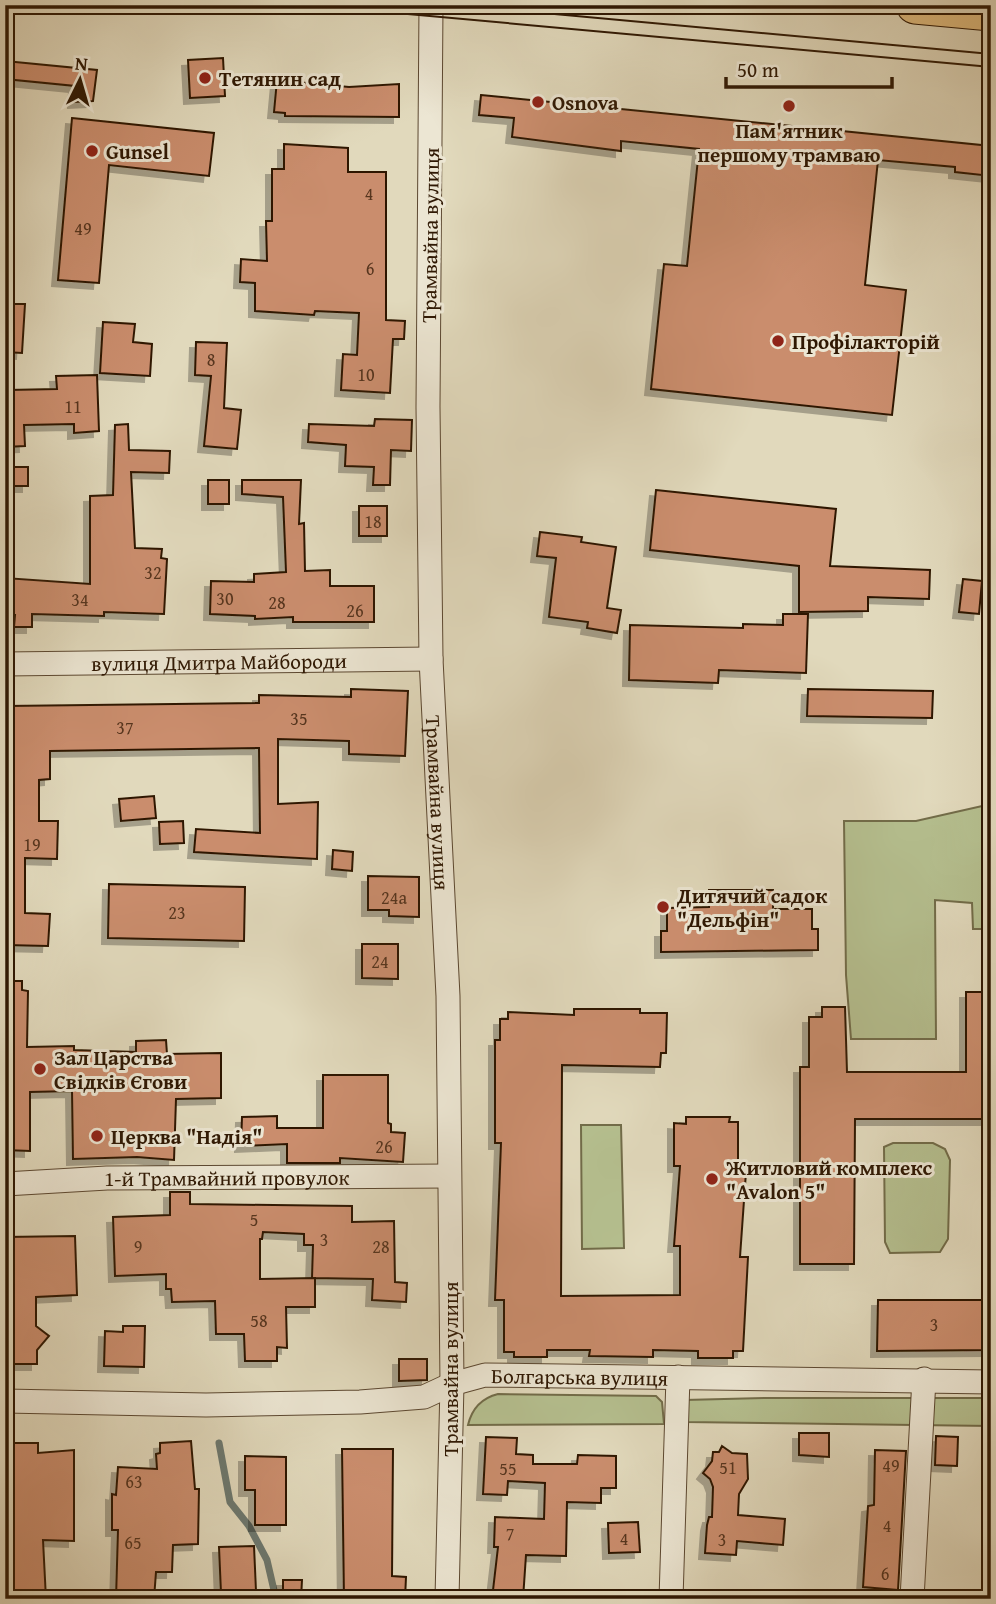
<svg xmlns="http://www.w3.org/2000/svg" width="996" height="1604" font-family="'Gentium Book Plus',serif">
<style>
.green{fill:#b5bf8f;stroke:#726c49;stroke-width:2}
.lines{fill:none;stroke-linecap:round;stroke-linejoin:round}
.stream{stroke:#6d7970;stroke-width:7}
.building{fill:#ca8d6d;stroke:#2f1803;stroke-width:2;filter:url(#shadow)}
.minor-casing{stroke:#5c4831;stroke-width:25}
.primary-casing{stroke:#2f1803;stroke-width:39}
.minor{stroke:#ece6d3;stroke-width:23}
.primary{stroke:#e0bc7e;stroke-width:37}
.tram{stroke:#2f1803;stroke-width:2}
.poi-dot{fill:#8f2418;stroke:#ece6d3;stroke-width:2.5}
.labels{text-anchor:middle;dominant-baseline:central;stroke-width:6;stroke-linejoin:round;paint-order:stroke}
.number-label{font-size:18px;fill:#56351e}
.poi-label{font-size:21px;font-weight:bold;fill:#2f1803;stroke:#ece6d3;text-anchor:start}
.street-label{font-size:21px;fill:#2f1803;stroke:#ece6d3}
</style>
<defs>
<filter id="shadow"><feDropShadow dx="-6" dy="6" stdDeviation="0" flood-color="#0004"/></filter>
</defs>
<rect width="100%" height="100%" fill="#e1d9bc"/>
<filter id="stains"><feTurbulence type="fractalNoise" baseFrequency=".00286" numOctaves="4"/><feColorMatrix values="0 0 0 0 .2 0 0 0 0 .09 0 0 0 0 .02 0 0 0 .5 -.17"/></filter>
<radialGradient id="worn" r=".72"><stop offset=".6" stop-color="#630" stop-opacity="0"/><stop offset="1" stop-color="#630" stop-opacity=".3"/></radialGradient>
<!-- green -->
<path class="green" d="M991,804V929H973L972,903L935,900L936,1039H851L846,975L844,821H916Z
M581,1125H621L624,1248L582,1249Z
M893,1143H933L945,1149L950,1160L948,1239L940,1252L890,1253L885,1242L884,1147Z
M498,1394L656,1396L662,1402L664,1424L468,1425C472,1408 482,1398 498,1394Z
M764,1398H991V1426L685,1422V1400Z"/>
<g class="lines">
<!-- stream -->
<path class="stream" d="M219,1443L230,1502L249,1526L267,1560L276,1599"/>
</g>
<!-- building -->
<path class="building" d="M223,58L225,96L190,98L188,60Z
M5,61L97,70L93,101L74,102L75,86L5,79Z
M277,80L349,87L399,84V117L285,116V113L274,112Z
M481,95L991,146V176L955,172V167L878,160L865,285L906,290L892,415L651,389L664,264L687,266L699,149L621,141V151L512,137L514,118L479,115Z
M72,118L214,133L209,176L109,165L99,283L58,280Z
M284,144L348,148V172H386V320L405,321L404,339H393L390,393L341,390L343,354L357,355L359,313L315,311L314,315L255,311V283L240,282L241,259L267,261L266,221H272V169H284Z
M5,304H25L22,353L5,352Z
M103,322L135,324L133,342L152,344L150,376L100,373Z
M196,342L227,343L224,408L241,410L237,449L204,446L211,376L195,375Z
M97,375L99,431L74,433V424L24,425L25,446L5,447L8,390L57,389L56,376Z
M375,419L412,420L411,451L391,450L390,485H373L374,467L345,466L346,445L308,442L309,424L374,426Z
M128,424L129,450L170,451L169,473L131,472L135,548L162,549L161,558L167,559L164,614L104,612V616L32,614V627H14L15,615H5V578L90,584V496L113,495L115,425Z
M11,467H28V486H10Z
M208,480H229V504H208Z
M242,480H301L299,524L304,523L305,571L330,570V586H374V622H293V617L255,619V616L210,614L211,581L254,582V574L286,572L283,497L242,494Z
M656,490L836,509L830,566L930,570L929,599L868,597V611L799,612V566L650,550Z
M359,506H387V536H359Z
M540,532L582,537L581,542L616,547L607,608L621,610L617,633L587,628L588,622L549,617L556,558L537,556Z
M963,579L982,581L979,614L959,612Z
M783,614H808L806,673L719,670L718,683L629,680L630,625L743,628V624L783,625Z
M351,689L408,691L405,756L349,754V741L278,739V804L318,802L317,859L194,852L196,829L260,833L259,748L50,751V779L39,780V821H58L57,859L25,858V913L50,914L48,946L5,945L6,819H12L13,780H7L6,706L259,703V695L351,697Z
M808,689L933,691L932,718L807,716Z
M154,796L156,818L121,821L119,799Z
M183,821L184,843L160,844L159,822Z
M333,850L353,852L352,871L332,869Z
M368,876L419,877V917L389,916V910H368Z
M109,884L245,887L244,941L108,938Z
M709,890H773V909H812V929H818V950L661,952V931H667V908L709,907Z
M362,944H398V979L362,978Z
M5,981H22V990L28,991L27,1047L74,1046V1050L136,1052V1041L166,1040L167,1054L221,1053V1098L176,1099L174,1160L137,1157L73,1159L72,1091L30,1092V1151L5,1150Z
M966,992H991V1119H855L854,1264H800V1067H809V1017H822V1007H845L847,1072H966Z
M574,1009H640V1013H667L666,1053H661L660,1067L562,1065L561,1296L680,1295V1246H674L680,1166H674V1123L686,1124V1117H730L729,1122H738V1172H746L740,1257H748L743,1351H733V1358H698V1351L653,1350V1357L589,1356L590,1350H547V1357H514V1352H504V1300H495L501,1143H495V1040H500V1019H508V1012L574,1015Z
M323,1075H388V1123L391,1124V1132L405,1133L403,1162L340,1158V1163H287V1144L241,1146L242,1117L277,1116V1128H323Z
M170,1192H190V1204L352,1206V1222L394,1221L395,1282L407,1283L406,1302L372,1300L373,1279L312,1278L313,1245H304V1234L263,1232L262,1239H260V1279L315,1278V1307H286L287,1348L277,1347V1361H245L244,1334H216L215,1301L172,1302L171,1289H166V1274L115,1276L113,1217L170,1215Z
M75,1236L77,1295L36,1297V1326L49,1336L37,1350V1364H5V1237Z
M878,1300H991V1350L877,1351Z
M123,1326H145L144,1367L104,1366L105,1331L123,1332Z
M399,1359H427V1380L399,1381Z
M799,1433H829V1457L799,1455Z
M936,1436L958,1437L957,1466L935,1465Z
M486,1437L517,1438L516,1454L533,1455V1464H577L578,1455L616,1456V1488H601V1503L567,1502L566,1556L526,1555L523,1599H492L498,1547H494L495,1517L544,1519L545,1483L508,1481L507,1495L483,1494Z
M191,1441L195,1489H199L198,1544L173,1545L172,1572H156L154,1599H116L118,1530H112V1494L116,1495L118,1467L157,1469L156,1454L160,1453V1443Z
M7,1443H38V1453L74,1450V1541L43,1540L46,1599H10L8,1561H5Z
M722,1446L732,1453L747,1454L748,1479L739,1494L738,1515L785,1519L783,1545L737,1541L736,1555L705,1553L707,1525L709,1517H712L713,1487L710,1479L703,1473L712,1461L713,1452H719Z
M342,1449H393L392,1576L406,1577L405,1599H344Z
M875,1450L906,1451L898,1590L863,1587L868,1506L874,1505Z
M245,1456L286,1457V1525H255V1490H245Z
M638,1522L640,1552L609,1553L608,1523Z
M254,1546L256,1591L221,1593L219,1547Z
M283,1580H302L301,1599H283Z"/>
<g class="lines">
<defs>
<g id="minor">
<path id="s1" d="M431,5L428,407L431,659L448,996L452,1384L447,1599"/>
<path id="s2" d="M5,664L431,659"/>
<path id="s3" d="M5,1184L107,1178L448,1176"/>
<path id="s4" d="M5,1401L206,1405L360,1402L424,1397L452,1384L485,1375L991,1382"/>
<path d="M671,1599L678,1377"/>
<path d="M912,1599L924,1379"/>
</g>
<path id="primary" d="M915,5L991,12"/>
</defs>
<!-- minor casing -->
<use href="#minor" class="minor-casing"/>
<!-- primary casing -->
<use href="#primary" class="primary-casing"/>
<!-- minor -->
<use href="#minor" class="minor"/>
<!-- primary -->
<use href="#primary" class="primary"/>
<!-- tram -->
<path class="tram" d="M308,5L991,67
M457,5L991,54"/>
</g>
<!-- markers -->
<g class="poi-dot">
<circle cx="205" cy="78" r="7"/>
<circle cx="538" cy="102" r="7"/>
<circle cx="789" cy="106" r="7"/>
<circle cx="92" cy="151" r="7"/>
<circle cx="778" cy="341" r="7"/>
<circle cx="663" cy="907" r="7"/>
<circle cx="40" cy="1069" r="7"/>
<circle cx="97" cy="1136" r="7"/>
<circle cx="712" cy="1179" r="7"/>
</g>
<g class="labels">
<!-- number labels -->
<g class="number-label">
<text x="369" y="193">4</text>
<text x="83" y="228">49</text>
<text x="370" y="268">6</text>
<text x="211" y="359">8</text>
<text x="366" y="374">10</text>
<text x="73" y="406">11</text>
<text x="373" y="521">18</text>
<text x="153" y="572">32</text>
<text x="225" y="598">30</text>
<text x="80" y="599">34</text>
<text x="277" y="602">28</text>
<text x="355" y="610">26</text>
<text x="299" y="718">35</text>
<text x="125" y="727">37</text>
<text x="32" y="844">19</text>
<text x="394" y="897">24а</text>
<text x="177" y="912">23</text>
<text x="380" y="961">24</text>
<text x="384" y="1146">26</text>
<text x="254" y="1219">5</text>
<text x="324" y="1239">3</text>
<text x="138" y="1246">9</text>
<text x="381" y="1246">28</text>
<text x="259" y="1320">58</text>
<text x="934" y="1324">3</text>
<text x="891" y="1465">49</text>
<text x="728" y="1467">51</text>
<text x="508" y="1468">55</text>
<text x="134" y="1481">63</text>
<text x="887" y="1525">4</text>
<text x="510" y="1533">7</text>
<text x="624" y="1538">4</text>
<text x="722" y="1539">3</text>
<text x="133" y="1542">65</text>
<text x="885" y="1573">6</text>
</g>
<!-- poi labels -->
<g class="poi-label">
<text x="219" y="78">Тетянин сад</text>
<text x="552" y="102">Osnova</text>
<text x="789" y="130" text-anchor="middle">Пам'ятник<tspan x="789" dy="24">першому трамваю</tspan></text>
<text x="106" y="151">Gunsel</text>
<text x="792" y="341">Профілакторій</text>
<text x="677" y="895">Дитячий садок<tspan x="677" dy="24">"Дельфін"</tspan></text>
<text x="54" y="1057">Зал Царства<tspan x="54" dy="24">Свідків Єгови</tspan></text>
<text x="111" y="1136">Церква "Надія"</text>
<text x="726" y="1167">Житловий комплекс<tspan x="726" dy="24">"Avalon 5"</tspan></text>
</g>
<!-- street labels -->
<g class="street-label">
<text transform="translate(430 235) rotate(-89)">Трамвайна вулиця</text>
<text stroke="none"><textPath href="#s2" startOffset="214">вулиця Дмитра Майбороди</textPath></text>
<text stroke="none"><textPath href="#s1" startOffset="798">Трамвайна вулиця</textPath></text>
<text stroke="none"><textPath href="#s3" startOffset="222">1-й Трамвайний провулок</textPath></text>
<text transform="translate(450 1369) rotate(-90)">Трамвайна вулиця</text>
<text stroke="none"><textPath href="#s4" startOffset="579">Болгарська вулиця</textPath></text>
</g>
</g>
<!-- margin -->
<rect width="996" height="1604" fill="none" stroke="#e1d9bc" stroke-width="28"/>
<rect x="7" y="7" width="982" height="1590" fill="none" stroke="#2f1803" stroke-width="3.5"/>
<rect x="14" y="14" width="968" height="1576" fill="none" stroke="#2f1803" stroke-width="2"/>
<!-- north arrow -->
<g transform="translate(80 80) rotate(5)" stroke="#ece6d3" stroke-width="5" paint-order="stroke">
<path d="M0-5L12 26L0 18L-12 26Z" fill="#2f1803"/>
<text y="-10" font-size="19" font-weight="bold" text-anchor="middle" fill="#2f1803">N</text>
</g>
<!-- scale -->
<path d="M726 77v10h166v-10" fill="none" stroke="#2f1803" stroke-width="3.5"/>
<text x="737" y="77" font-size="21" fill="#2f1803" stroke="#ece6d3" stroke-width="5" paint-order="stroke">50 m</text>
<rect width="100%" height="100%" filter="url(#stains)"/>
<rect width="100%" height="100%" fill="url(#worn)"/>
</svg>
